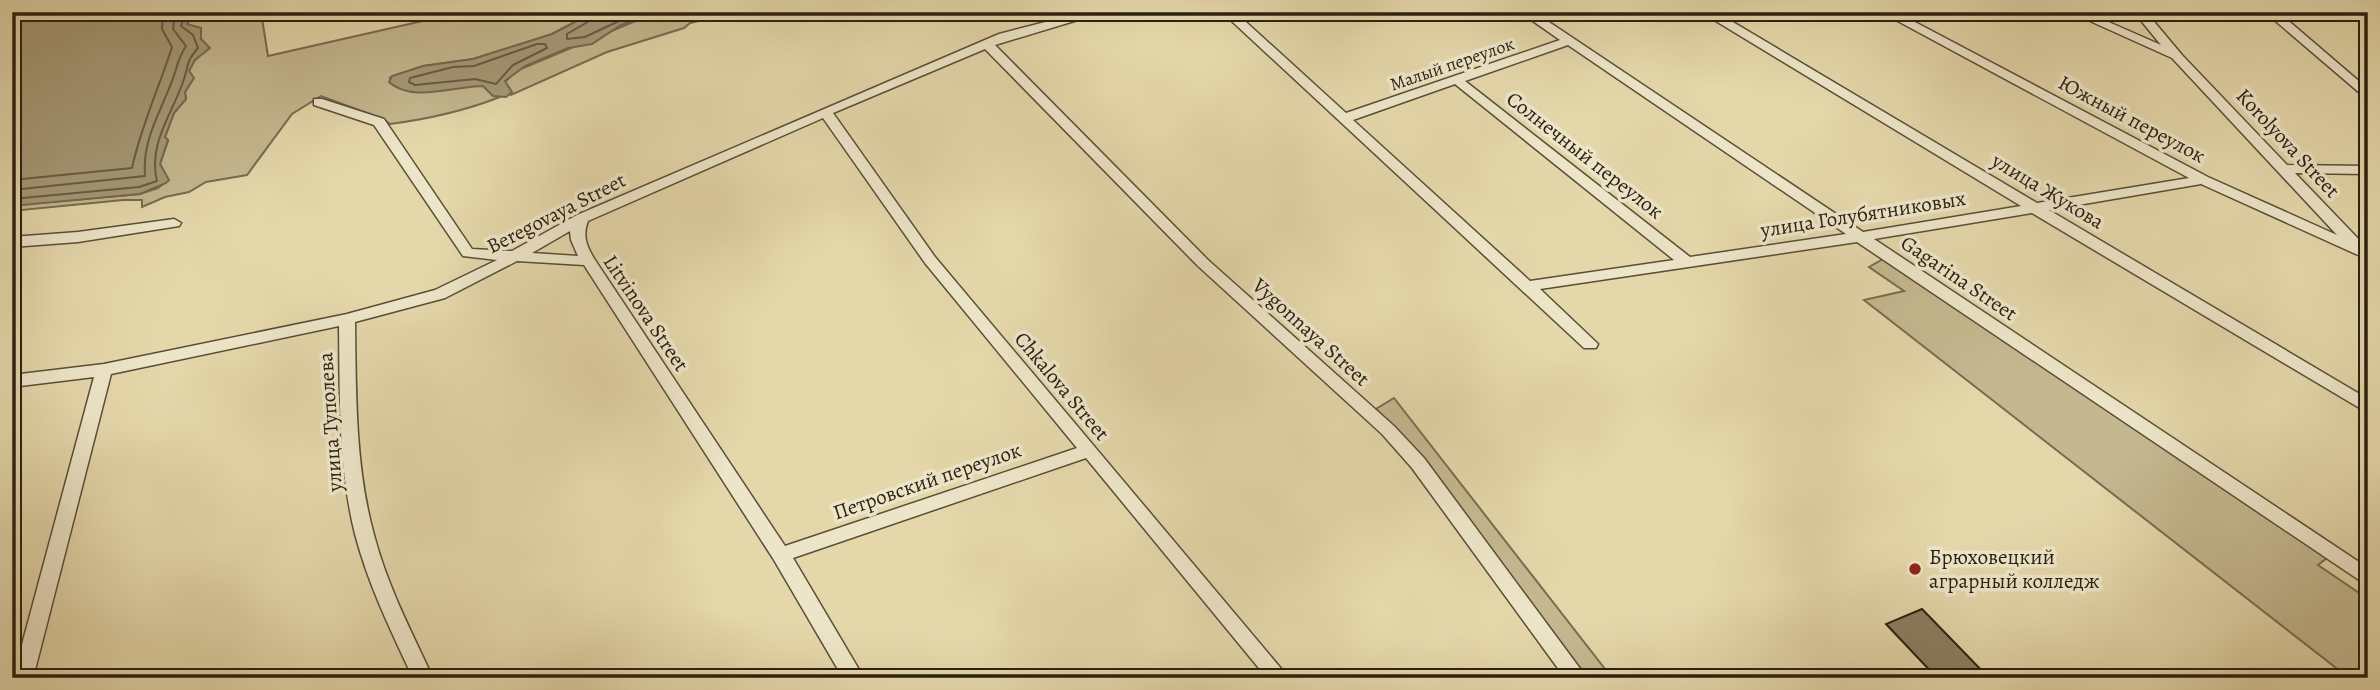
<svg xmlns="http://www.w3.org/2000/svg" width="2380" height="690" font-family="Alegreya,serif">
<style>
.green{fill:#c5b890;stroke:#786c50;stroke-width:2}
.water{fill:#a59976;stroke:#74694e;stroke-width:2}
.lines{fill:none;stroke-linecap:round;stroke-linejoin:round}
.shore{stroke:#685c44;stroke-width:2}
.building{fill:#8b7f61;stroke:#2b2011;stroke-width:2}
.minor-casing{stroke:#594e37;stroke-width:3}
.minor{fill:#ede5c8;fill-rule:evenodd}
.poi-dot{fill:#8f2418;stroke:#ede5c8;stroke-width:2.5}
.labels{text-anchor:middle;dominant-baseline:central;stroke-width:7;stroke-linejoin:round;paint-order:stroke}
.far-street-label{font-size:18px;fill:#2b2011;stroke:#ede5c8}
.street-label{font-size:21px;fill:#2b2011;stroke:#ede5c8}
.poi-label{font-size:21px;fill:#2b2011;stroke:#ede5c8;text-anchor:start}
</style>
<rect width="100%" height="100%" fill="#e4d7aa"/>
<filter id="stains"><feTurbulence type="fractalNoise" baseFrequency=".00286" numOctaves="4"/><feColorMatrix values="0 0 0 0 .2 0 0 0 0 .09 0 0 0 0 .02 0 0 0 .5 -.17"/></filter>
<radialGradient id="worn" r=".72"><stop offset=".6" stop-color="#630" stop-opacity="0"/><stop offset="1" stop-color="#630" stop-opacity=".3"/></radialGradient>
<!-- green -->
<path class="green" d="M187,12H261L268,56L462,12H594L552,34L473,59L423,66L389,78L484,86L493,96L500,97C464,111 429,119 390,124L383,119L321,96L292,114L247,175L206,182L189,192L165,197L142,207V200H123L12,211V206L17,205L140,194L158,188L168,180L160,164L168,141L165,137L174,113L186,99L185,92L193,78L189,71L201,39L187,24L192,16Z
M657,12H737L690,23L684,28L607,52L511,95L505,82L516,71Z
M1885,258L2327,558L2318,565L2368,599V678H2349L1864,300L1904,291L1869,267Z
M1394,398L1612,678H1587L1425,461L1376,409Z"/>
<!-- water -->
<path class="water" d="M12,12H187L192,15L187,24L201,28V39L210,48L195,60L189,71L194,78L185,92L186,99L174,113L165,137L168,140L160,164L169,180L166,183L140,194L12,206Z
M594,12H657L621,25L592,44L568,48L525,66L505,81L512,92L506,97L493,96L483,86C455,86 411,103 389,82L392,76L423,66L473,59L552,34Z"/>
<g class="lines">
<!-- shore -->
<path class="shore" d="M593,12L591,20L567,34V39L585,37L638,12
M537,44H545L547,48L513,65L496,84L475,79L415,85L409,82L410,78L453,67L474,66Z
M12,180L132,168C141,126 159,88 172,47L162,29L163,12
M12,190L145,176C142,140 160,113 172,81C178,66 176,62 186,46L173,29L175,12
M12,199L139,187L157,181C148,144 171,116 183,82C189,65 185,63 198,48L193,35L181,26L185,12"/>
</g>
<!-- building -->
<path class="building" d="M1922,609L1989,678H1937L1886,624Z"/>
<g class="lines">
<defs>
<path id="minor" d="M1084,12H1104L995,45L1208,260L1394,426L1424,458L1587,678H1565L1412,468L1382,434L1198,266L985,49L833,113L935,257L1289,678H1267L1086,458L793,558L864,678H843L774,560L584,265L517,261L445,298L355,322C356,393 355,466 374,535C387,585 411,631 433,678H413C391,631 368,584 355,534C338,466 340,395 339,326L111,374L33,678H13L94,377L12,387V375L104,364L347,314L435,290L497,260L463,256L374,125L314,105V99H322L384,119L472,249L512,251L577,215L999,34ZM823,118L925,263L1077,448L785,546L595,260C587,247 582,236 588,221ZM570,231L571,240L578,256L532,253Z
M1222,12H1235L1346,113L1560,40L1520,12H1534L1863,232L2021,206L1701,12H1716L2037,203L2189,178L1881,12H1896L2208,177L2337,235L2172,58L2070,12H2086L2161,45L2134,12H2146L2182,55L2287,165L2368,166V174L2295,173L2368,249V255H2358L2201,184L2049,210L2368,399V413L2032,213L1874,239L2368,568V586L1857,242L1540,289L1598,344L1596,348H1584ZM1568,45L1846,234L1690,257L1465,81ZM1455,84L1674,260L1530,281L1353,120Z
M2265,12H2278L2368,89V100Z
M174,219L181,223L179,226L78,242L12,247V237L78,232Z"/>
</defs>
<!-- minor casing -->
<use href="#minor" class="minor-casing"/>
<!-- minor -->
<use href="#minor" class="minor"/>
</g>
<!-- markers -->
<circle class="poi-dot" cx="1915" cy="569" r="7"/>
<g class="labels">
<!-- far-street labels -->
<g class="far-street-label">
<text transform="translate(1452 64) rotate(-19)">Малый переулок</text>
</g>
<!-- street labels -->
<g class="street-label">
<text transform="translate(2132 119) rotate(28)">Южный переулок</text>
<text transform="translate(2288 143) rotate(47)">Korolyova Street</text>
<text transform="translate(1585 155) rotate(38)">Солнечный переулок</text>
<text transform="translate(2048 191) rotate(31)">улица Жукова</text>
<text transform="translate(556 213) rotate(-27)">Beregovaya Street</text>
<text transform="translate(1863 214) rotate(-9)">улица Голубятниковых</text>
<text transform="translate(1959 278) rotate(34)">Gagarina Street</text>
<text transform="translate(646 313) rotate(56)">Litvinova Street</text>
<text transform="translate(1311 332) rotate(42)">Vygonnaya Street</text>
<text transform="translate(1062 386) rotate(50)">Chkalova Street</text>
<text transform="translate(330 422) rotate(-94)">улица Туполева</text>
<text transform="translate(927 481) rotate(-19)">Петровский переулок</text>
</g>
<!-- poi labels -->
<g class="poi-label">
<text x="1929" y="557">Брюховецкий<tspan x="1929" dy="24">аграрный колледж</tspan></text>
</g>
</g>
<!-- margin -->
<rect width="2380" height="690" fill="none" stroke="#e4d7aa" stroke-width="42"/>
<rect x="14" y="14" width="2352" height="662" fill="none" stroke="#2b2011" stroke-width="3.5"/>
<rect x="21" y="21" width="2338" height="648" fill="none" stroke="#2b2011" stroke-width="2"/>
<rect width="100%" height="100%" filter="url(#stains)"/>
<rect width="100%" height="100%" fill="url(#worn)"/>
</svg>
